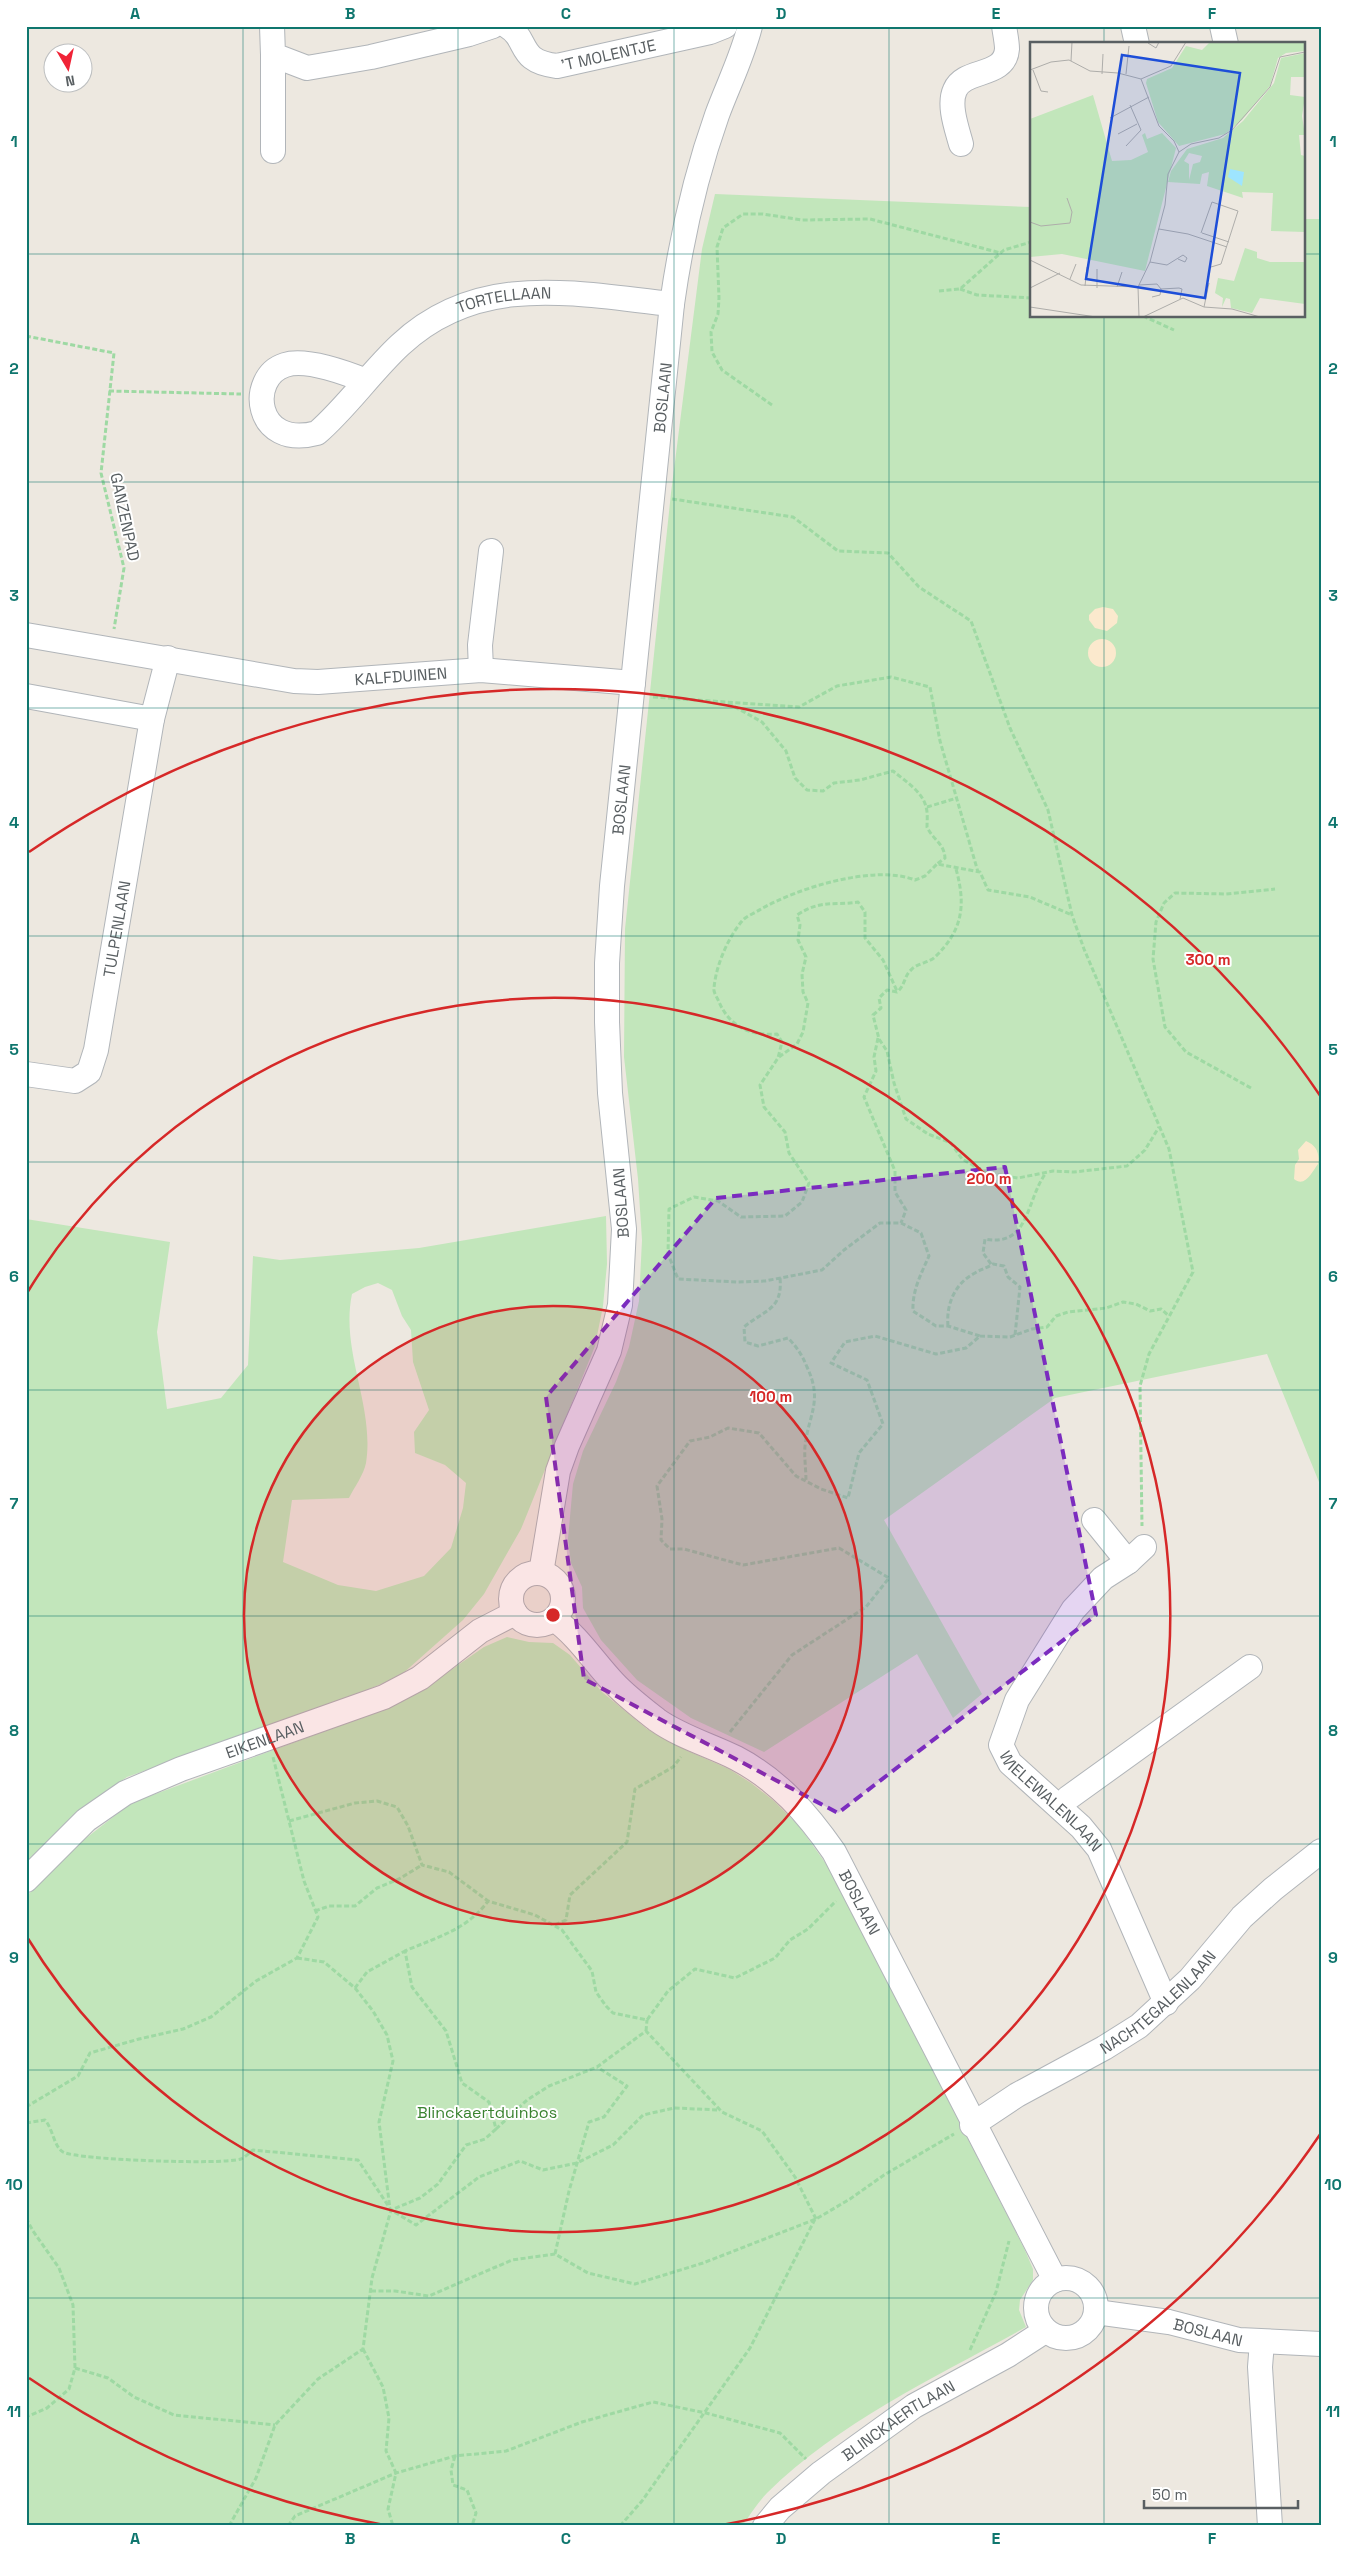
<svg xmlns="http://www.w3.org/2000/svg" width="1347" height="2552" font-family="'Space Grotesk',sans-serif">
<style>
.green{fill:#c2e6bb;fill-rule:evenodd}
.sand{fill:#fbe9cd}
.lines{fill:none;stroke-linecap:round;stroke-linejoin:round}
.minor-casing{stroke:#b1b5b9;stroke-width:26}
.path{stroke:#9ed9a3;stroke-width:3;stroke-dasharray:5 2.5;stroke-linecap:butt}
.minor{stroke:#fff;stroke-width:24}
.marked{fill:#7b2cbf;fill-opacity:0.2;stroke:#7b2cbf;stroke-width:4;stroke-dasharray:10 6;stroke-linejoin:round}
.grid{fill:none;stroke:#0f766e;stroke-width:1;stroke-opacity:0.55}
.ring{fill:none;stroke:#d62828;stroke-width:2.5}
.labels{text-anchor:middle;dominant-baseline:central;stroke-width:4;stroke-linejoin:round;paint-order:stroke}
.street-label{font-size:16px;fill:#595f62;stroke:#fff}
.park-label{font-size:16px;fill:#3a8330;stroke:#fff}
.inset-road{fill:none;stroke:#aeadaa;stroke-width:1}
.view{fill:#1d4ed8;fill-opacity:0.15;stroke:#1d4ed8;stroke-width:2.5}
.inset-edge{fill:none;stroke:#595f62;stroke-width:2.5}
.centre{fill:#d62828;stroke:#fff;stroke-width:2.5}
.ring-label{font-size:15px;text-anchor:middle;font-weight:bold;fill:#d62828;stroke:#fff;stroke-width:4;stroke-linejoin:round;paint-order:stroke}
.neatline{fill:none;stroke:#0f766e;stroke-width:2}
.grid-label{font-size:16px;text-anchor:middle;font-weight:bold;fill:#0f766e}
</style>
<rect width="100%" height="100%" fill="#ede8e0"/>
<!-- green -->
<path class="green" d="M715,194L1031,207V316H1303V219H1321V1487L1267,1354L1055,1398L884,1520L982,1694L953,1718L917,1654L764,1752L691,1718L637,1680L601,1640L583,1608L582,1587L571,1563L568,1539L573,1484L583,1451L616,1382L629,1347L639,1301L642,1240L638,1179L624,1057L625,929L671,493L702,249Z
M606,1216L607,1264L603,1306L595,1346L521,1529L484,1594L463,1620L400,1676L336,1703L127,1777L82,1808L26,1862V1219L170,1242L157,1332L167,1409L221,1398L248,1365L253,1256L280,1260L419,1248ZM378,1283L392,1290L402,1316L411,1330L413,1362L429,1410L414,1432L415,1453L445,1465L466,1483L463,1508L451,1548L424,1576L376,1591L338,1585L283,1562L292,1500L349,1498C354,1488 364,1474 366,1463C375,1406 340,1351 352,1294L365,1287Z
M507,1637L529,1642L553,1643L570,1655L602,1692L647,1729L688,1751L729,1769L751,1783L774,1801L799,1826L829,1868L1024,2248L1033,2269V2280L1020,2300L1019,2310L1026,2327C937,2377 841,2420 767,2493C758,2502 750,2515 742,2526H26V1897L67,1853L131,1803L387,1708L425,1688L484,1647Z"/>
<!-- sand -->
<path class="sand" d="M1103,607L1113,609L1118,616L1117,623L1107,631L1095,628L1089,620V615L1095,609Z
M1088 653a14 14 0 1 1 28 0a14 14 0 1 1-28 0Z
M1306,1141C1316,1145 1320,1153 1318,1164C1312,1172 1305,1188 1294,1179L1295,1165L1299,1159L1298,1150Z"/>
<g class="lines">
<defs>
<g id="minor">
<path d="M272,26L273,55L307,68L371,57L469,34L493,26"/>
<path id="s1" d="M507,26C530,40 516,61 557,66L710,32L725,26"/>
<path d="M1133,26L1137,44"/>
<path d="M1222,26L1226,44"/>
<path d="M961,144C957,129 948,105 955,90C964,68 1005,78 1007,49C1007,42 1005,33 1004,26"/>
<path d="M273,151V55"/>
<path id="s2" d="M366,381C346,373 306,358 285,365C247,377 254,450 317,433C347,407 371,372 400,345C479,271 575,294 672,304"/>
<path id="s3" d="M26,635L294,681L318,682L481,670L633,683"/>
<path d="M481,670L480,645L491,551"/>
<path d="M26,696L152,719L168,658"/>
<path id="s4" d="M26,1074L75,1081L89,1072L96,1050L152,719"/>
<path d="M1094,1520L1128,1562"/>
<path id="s5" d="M1144,1547L1128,1562L1103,1578L1073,1610L1017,1700L1001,1745L1010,1763L1081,1827L1099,1849L1166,2003"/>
<circle cx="537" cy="1599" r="26"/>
<path id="s6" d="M541,1573L558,1471L567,1446L609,1351L620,1305L624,1229L610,1093L607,1022V963L612,886L672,304C681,240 695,177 717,115C728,85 742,58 750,26"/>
<path id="s7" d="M554,1619C578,1636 594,1662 614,1683C626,1696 643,1709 657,1720C681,1737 710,1745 736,1758C778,1780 807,1813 834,1852L1055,2280"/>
<path d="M1060,1807L1068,1798L1250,1667"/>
<path id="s8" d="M26,1880L86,1820L125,1793L181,1769L384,1697L420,1678L480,1631L515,1613"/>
<path id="s9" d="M972,2125L1017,2095L1104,2048L1139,2026L1190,1979L1242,1917L1273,1889L1321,1851"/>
<circle cx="1066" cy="2308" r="30"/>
<path id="s10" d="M1096,2312L1169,2322L1239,2340L1321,2344"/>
<path d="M1262,2342L1260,2367L1270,2526"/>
<path id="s11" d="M765,2526L780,2508L821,2473L914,2406L1008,2355L1045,2331"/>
</g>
</defs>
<!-- minor casing -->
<use href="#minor" class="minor-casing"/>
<!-- path -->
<path class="path" d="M960,289L977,295L1031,298
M939,291L960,289L1004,250L1031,242
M1143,316L1174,330
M26,336L114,353L101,473L124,568L114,629
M109,391L241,394
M772,405L722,370L712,352L711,332L718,314L719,298L717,247L723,228L743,214H763L802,220L870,219L1001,253
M672,499L793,517L838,551L888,553L919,587L971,621L1010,728L1048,810L1072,915L1084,949L1169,1149L1193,1272L1149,1354L1140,1386L1142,1526
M653,697L799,707L837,686L891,677L930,687L940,741L978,872
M728,703L762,722L786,751L795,778L807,790L823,791L834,783L860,780L893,771C904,780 923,792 926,807C928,813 927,821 927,827C933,840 944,843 945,858L937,864
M927,807L957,798
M956,869C966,905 963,930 935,957C929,963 917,963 911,970C904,976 905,986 897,992L887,990L879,998L881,1008L873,1015L879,1039L887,1051L894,1083L906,1119L928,1134L951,1143L962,1159L987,1173L1018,1178L1053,1171L1074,1172L1127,1166L1145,1150L1159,1127
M878,1038L874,1057L876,1071L864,1097L895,1171V1192L906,1210L901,1223
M779,1057L797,1044L803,1032L808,1003L803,992L802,974L806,957L798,940L800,925L797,915C822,899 832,906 858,902L865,912V938L883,960L897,991
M1251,1088L1186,1052L1165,1027L1153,959L1156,922L1164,903L1175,893L1226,894L1275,889
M991,1264L983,1253L985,1239C1030,1248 1026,1199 1046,1173
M780,1278C783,1310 764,1310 744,1327L745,1342L758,1346L788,1338C797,1347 802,1355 807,1367C823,1401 809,1413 805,1446C804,1456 806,1470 806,1481
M948,1326C946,1304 955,1283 975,1273C981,1269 987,1268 993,1264L1004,1266L1008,1277L1020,1287L1015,1335
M980,1336L1010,1337L1032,1329L1047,1327L1056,1316L1068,1312L1106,1308L1123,1302L1136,1304L1150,1311L1161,1309L1169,1316
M730,1732L792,1655L866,1607L889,1578L839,1548L743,1565L684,1549H670L661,1540L662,1519L657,1486L690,1441L710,1437L728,1428L759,1433L796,1476L821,1489L848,1498L859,1453L883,1424L867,1380L831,1363L845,1342L875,1336L936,1354L966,1348L980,1336L948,1326H936L913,1311C912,1291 921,1274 929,1256L921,1233L901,1223H880L844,1250L822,1270L765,1281L738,1282L678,1279L668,1254L669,1209L694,1197L718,1201L741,1217L785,1216L802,1202L809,1183L789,1153L785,1132L764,1107L760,1085L778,1058L782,1042L777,1034C750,1036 730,1027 719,1002C717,997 713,992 714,988C716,965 728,938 742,921C746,916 755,913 761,909C798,888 874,864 915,880L925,876L937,864L980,872L988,890L1030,897L1072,915
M289,1821L355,1803L377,1801L397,1807L408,1826L422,1865L449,1872L488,1901
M315,1911L329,1906H355L377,1888L399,1879L422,1865
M555,1925L566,1920L570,1895L627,1842L635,1789L673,1767L681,1757
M297,1958L324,1962L355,1988L367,1972L405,1951
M355,1988L373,2011L387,2035L393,2061L379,2122L390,2209
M646,2031L647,2020
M26,2107L78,2076L90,2053L139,2039L183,2029L211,2017L256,1981L297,1958L318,1917L304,1881L273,1757
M26,2123L45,2120C53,2129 54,2147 63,2152C76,2160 224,2165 241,2159C245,2157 249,2153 253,2150L358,2160L391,2210L416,2225L479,2177L520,2161L543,2170L577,2163L613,2145L643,2115L674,2108L719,2110
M26,2218L33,2231L59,2268L73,2305L75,2368L69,2389L47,2408L26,2417
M816,2219L795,2177L762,2131L722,2112L646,2031L597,2067L549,2086L527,2100L496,2129L489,2102L462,2083L446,2031L412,1987L405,1951C437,1937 467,1930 488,1901L535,1915L562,1930L592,1971L596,1992L606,2006L613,2013L647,2020L668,1991L695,1969L735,1978L775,1958L790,1940L808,1929L836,1901
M555,2254L569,2191L589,2122L604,2117L627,2086L597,2067
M371,2291H395L429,2296L512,2260L555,2254L588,2273L635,2284L703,2263L816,2219L850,2199L884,2175L954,2134
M363,2349L383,2387L389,2418L386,2451L396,2473L388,2509L393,2526
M970,2350L996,2292L1009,2241
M75,2368L108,2378L134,2397L174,2415L275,2425
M455,2456L451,2470L453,2485L467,2490L476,2513L472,2526
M229,2526L256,2478L275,2425L318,2379L363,2349L372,2278L391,2210L420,2198L438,2184L466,2145L485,2139L496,2129
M288,2526L295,2516L396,2473L455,2456L506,2451L582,2422L653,2402L706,2413L780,2433L806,2459
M620,2526L642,2501L750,2348L815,2219"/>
<!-- minor -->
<use href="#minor" class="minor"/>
</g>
<!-- marked area -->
<path class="marked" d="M1005,1167L1096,1615L838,1813L584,1679L546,1397L716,1198Z"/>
<!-- grid -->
<path class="grid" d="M243,26V2526M458,26V2526M674,26V2526M889,26V2526M1104,26V44M26,254H1031M1303,254H1321M1104,316V2526M26,482H1321M26,708H1321M26,936H1321M26,1162H1321M26,1390H1321M26,1616H1321M26,1844H1321M26,2070H1321M26,2298H1321"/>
<!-- distance rings -->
<circle cx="553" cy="1615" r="309" fill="#d62828" fill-opacity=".12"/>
<g class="ring">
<circle cx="553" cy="1615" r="309"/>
<path d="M27 1293A617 617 0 1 1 27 1937"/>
<path d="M1321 2133A926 926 0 0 1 722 2525M384 2525A926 926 0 0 1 29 2378M29 852A926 926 0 0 1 1321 1097"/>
</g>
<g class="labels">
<!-- street labels -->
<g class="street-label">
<text stroke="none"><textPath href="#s1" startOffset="120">'T MOLENTJE</textPath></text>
<text stroke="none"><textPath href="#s2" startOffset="442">TORTELLAAN</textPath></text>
<text stroke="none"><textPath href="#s6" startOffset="1192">BOSLAAN</textPath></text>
<text transform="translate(125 517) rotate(78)">GANZENPAD</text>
<text stroke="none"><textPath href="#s3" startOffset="379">KALFDUINEN</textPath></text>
<text stroke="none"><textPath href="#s6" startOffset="788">BOSLAAN</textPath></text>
<text stroke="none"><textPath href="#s4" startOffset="212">TULPENLAAN</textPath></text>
<text transform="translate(621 1203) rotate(-94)">BOSLAAN</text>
<text stroke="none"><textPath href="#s8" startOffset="282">EIKENLAAN</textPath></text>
<text stroke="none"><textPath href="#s5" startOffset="325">WIELEWALENLAAN</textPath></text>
<text stroke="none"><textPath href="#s7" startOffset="426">BOSLAAN</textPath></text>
<text stroke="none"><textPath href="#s9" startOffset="224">NACHTEGALENLAAN</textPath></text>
<text stroke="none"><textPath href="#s10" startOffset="114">BOSLAAN</textPath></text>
<text stroke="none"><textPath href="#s11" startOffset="171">BLINCKAERTLAAN</textPath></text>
</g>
<!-- park labels -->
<g class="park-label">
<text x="487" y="2112">Blinckaertduinbos</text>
</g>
</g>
<!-- overview -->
<g transform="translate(1030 42)">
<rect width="275" height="275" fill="#ede8e0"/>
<path d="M180,0H275V9L256,11L248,16L240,44L212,78L195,92L149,104L128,80L116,41L117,37L142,26L156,4L172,8ZM275,11V35H261L260,53L275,55L272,74L275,93H269L271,113L275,114V190L241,189L243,151L212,150L213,156L177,144L179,130L172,132L170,142L138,140L141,129L157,107L193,96L213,79L244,41L251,16ZM159,111L172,114L170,120L163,122L159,138V122L154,119ZM63,53L82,119L101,118L118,110L112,93L115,91L117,97L132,91L146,106L115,229L32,212L0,215V77ZM215,206L227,210V216L240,220H274L275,209V262L230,256L222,271L201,266L200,257L196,256L192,265L193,256L185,251L188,236L204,239Z" fill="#c2e6bb" fill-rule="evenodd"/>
<path d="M200,127L214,130L212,144L198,135Z" fill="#9ee5ff"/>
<path class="inset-road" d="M100,0H120M118,1L126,6L129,0M41,19L42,0M0,28L21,20L39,18L60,29L88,31L111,37L141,24L156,0M3,28L11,49L18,50M72,32L73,12M96,32L99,4M111,37L129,84L144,99L149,110M80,76L119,55M88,92L107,82M96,104L111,88L100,63M0,180L11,184L40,181L42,170L37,156M129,187L158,192L197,205M171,191L182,160L208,169L191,222L181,225M172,191L199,200M0,218L51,243L108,245M120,220L137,223L153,213L157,216L155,220L148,217M40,237L46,222M109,243L127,242L131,247M55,244L57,225M87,245L92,230M0,246L30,231M67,246V227M122,255L130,253L131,247L149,246L152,247L150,257M0,265L66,275M174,265L179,241M109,275L108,245L120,220L135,163L138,132L149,110L161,102L189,96L202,88L240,45L250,15L275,10M113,275L153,256L174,265L202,267L230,275"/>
<path class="view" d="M92,13L210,31L175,256L56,237Z"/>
<rect width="275" height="275" class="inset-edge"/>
</g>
<circle cx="553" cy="1615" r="8" class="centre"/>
<g class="ring-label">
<text x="1208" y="965">300 m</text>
<text x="989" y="1184">200 m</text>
<text x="771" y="1402">100 m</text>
</g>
<!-- border -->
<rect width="1347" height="2552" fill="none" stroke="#ffffff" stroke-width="55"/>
<!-- north arrow -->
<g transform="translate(68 68) rotate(171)"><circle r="24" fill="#ffffff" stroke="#bdbfc0"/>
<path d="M0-4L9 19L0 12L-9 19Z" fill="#f02336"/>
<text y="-8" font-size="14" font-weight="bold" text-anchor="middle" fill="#595f62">N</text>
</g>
<!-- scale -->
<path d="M1144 2500v8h154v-8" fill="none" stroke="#595f62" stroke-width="2.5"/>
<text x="1152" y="2500" font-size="15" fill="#595f62" stroke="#ffffff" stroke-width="4" paint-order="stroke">50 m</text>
<rect x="28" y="28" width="1292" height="2496" class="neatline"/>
<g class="grid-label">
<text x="135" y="19">A</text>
<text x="350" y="19">B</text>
<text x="566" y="19">C</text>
<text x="781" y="19">D</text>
<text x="996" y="19">E</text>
<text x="1212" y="19">F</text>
<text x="14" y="147">1</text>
<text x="1333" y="147">1</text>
<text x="14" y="374">2</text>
<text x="1333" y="374">2</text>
<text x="14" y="601">3</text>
<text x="1333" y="601">3</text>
<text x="14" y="828">4</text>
<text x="1333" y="828">4</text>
<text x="14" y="1055">5</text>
<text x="1333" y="1055">5</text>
<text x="14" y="1282">6</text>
<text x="1333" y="1282">6</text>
<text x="14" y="1509">7</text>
<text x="1333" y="1509">7</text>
<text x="14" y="1736">8</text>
<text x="1333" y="1736">8</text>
<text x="14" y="1963">9</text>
<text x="1333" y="1963">9</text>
<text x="14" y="2190">10</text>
<text x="1333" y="2190">10</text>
<text x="14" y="2417">11</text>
<text x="1333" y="2417">11</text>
<text x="135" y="2544">A</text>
<text x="350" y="2544">B</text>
<text x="566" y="2544">C</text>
<text x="781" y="2544">D</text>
<text x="996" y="2544">E</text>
<text x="1212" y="2544">F</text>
</g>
</svg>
